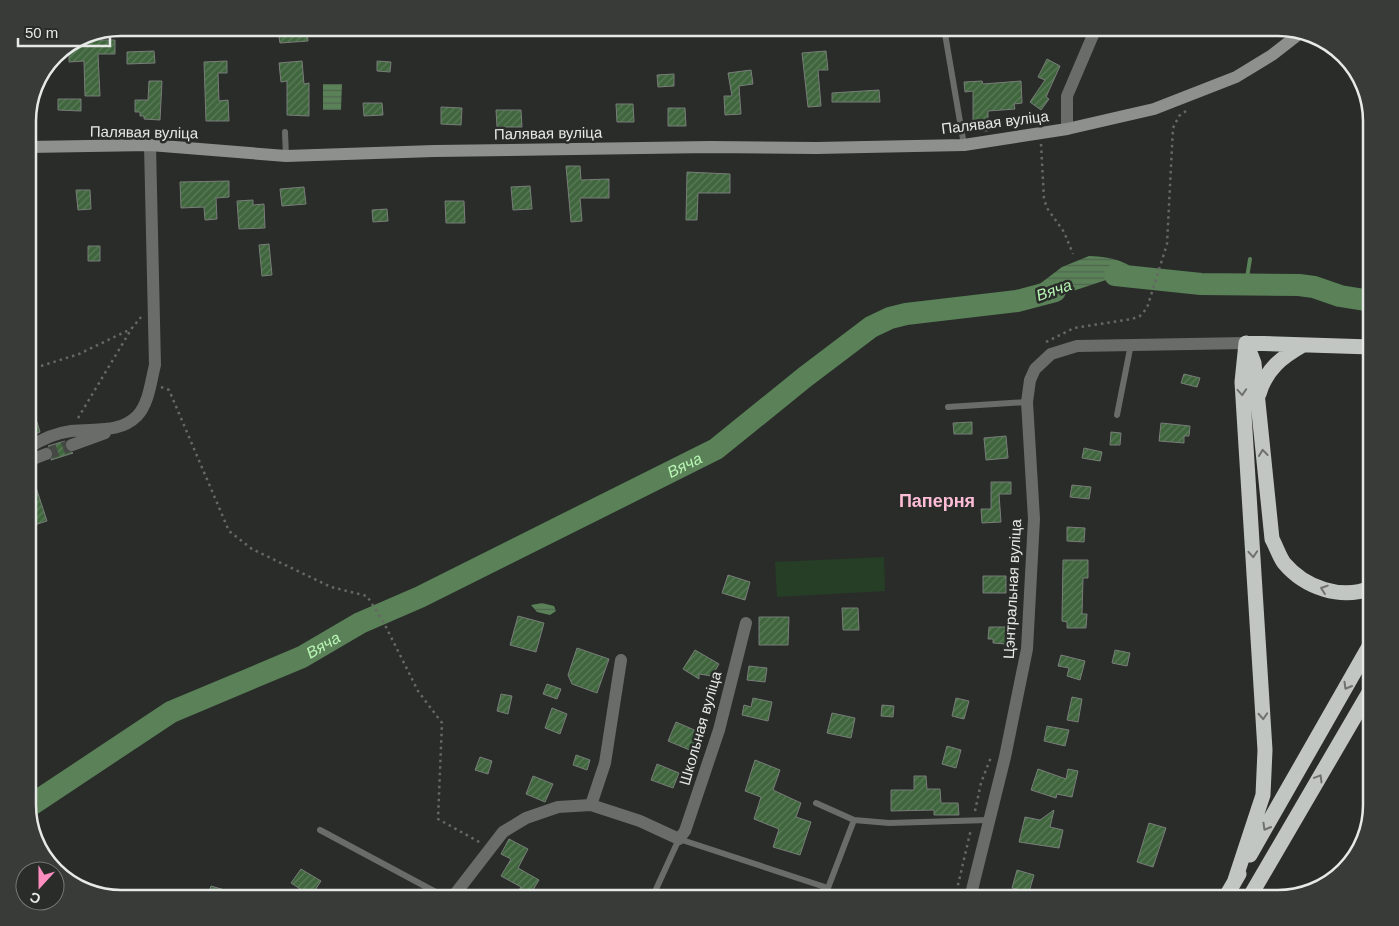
<svg xmlns="http://www.w3.org/2000/svg" width="1399" height="926" font-family="Helvetica,sans-serif">
<style>
.garden{fill:#273e26}
.water{fill:url(#water-rules)}
.lines{fill:none;stroke-linecap:round;stroke-linejoin:round}
.stream{stroke:#5a8157;stroke-width:4}
.river{stroke:#5a8157;stroke-width:22}
.building{fill:url(#building-hatch);stroke:#797d79}
.street-tunnel{stroke:#464846;stroke-width:12;stroke-dasharray:12 6;stroke-linecap:butt}
.path{stroke:#656865;stroke-width:2.5;stroke-dasharray:2.5 4;stroke-linecap:butt}
.lane{stroke:#6a6c6a;stroke-width:6}
.street{stroke:#6a6c6a;stroke-width:12}
.secondary{stroke:#8e908e;stroke-width:12}
.highway{stroke:#c2c6c2;stroke-width:15}
.oneway{stroke:#6e716e}
.labels{text-anchor:middle;dominant-baseline:central;stroke-width:5;stroke-linejoin:round;paint-order:stroke}
.street-label{font-size:15px;fill:#e7e9e7;stroke:#292c29}
.water-label{font-size:16px;font-style:italic;fill:#b8f5b4;stroke:#292c29}
.quarter-label{font-size:18px;font-weight:bold;fill:#fdbdd6;stroke:#292c29}
.rim{fill:none;stroke:#e7e9e7;stroke-width:2.5}
</style>
<defs>
<pattern id="water-rules" width="6" height="5" patternUnits="userSpaceOnUse" patternTransform="scale(1.25)"><rect width="6" height="5" fill="#5a8157"/><path d="M0 2.5h6" fill="none" stroke="#51664f"/></pattern>
<pattern id="building-hatch" width="6" height="6" patternUnits="userSpaceOnUse" patternTransform="scale(1.25)"><rect width="6" height="6" fill="#40663e"/><path d="M-1 1l2-2M0 6l6-6M5 7l2-2" fill="none" stroke="#5c7c5a"/></pattern>
</defs>
<rect width="100%" height="100%" fill="#292c29"/>
<!-- garden -->
<path class="garden" d="M884,557L885,591L777,597L775,562Z"/>
<!-- water -->
<path class="water" d="M323,84H342L341,110H323Z
M1089,256C1113,257 1130,261 1146,280H1106L1058,296L1017,301L1062,267Z
M542,603L554,606L556,611L550,615L537,612L531,605Z"/>
<g class="lines">
<!-- stream -->
<path class="stream" d="M1246,284L1250,259"/>
<!-- river -->
<g class="river">
<path d="M1115,275L1201,284L1299,285L1314,287L1340,296L1371,301"/>
<path id="s1" d="M28,807L171,712L302,657L360,623L420,597L716,449L805,377L871,327L890,318L906,314L1017,301L1055,291"/>
</g>
</g>
<!-- building -->
<path class="building" d="M307,29L308,41L280,43L278,31Z
M96,33V40H115V54H98L100,96H85L84,61L69,62V46L86,35Z
M154,51L155,63L127,64V52Z
M826,51L828,70H818L821,106L808,107L802,53Z
M1047,59L1060,66L1046,97L1049,99L1041,110L1030,102L1045,80L1038,77Z
M227,61V73H218L219,101L228,100L229,121H206L204,62Z
M302,61L304,84L309,83V116L287,115V81L281,82L279,63Z
M377,61L391,62L390,72L377,71Z
M751,70L753,84L739,86L741,114L725,115L724,96H732L728,73Z
M674,74V86L658,87L657,75Z
M149,81H162L160,120L144,119V116H140V112H135V100H148Z
M982,81L983,84L1021,81L1022,103L1014,104L1015,109L988,111V131L973,130V91L965,92L964,82Z
M879,90L880,102H832V93Z
M58,99H81V111L58,110Z
M363,103H382L383,115L364,116Z
M616,104H633L634,122H617Z
M441,107L462,108L461,125L441,124Z
M668,108H685L686,126H668Z
M496,110H521L522,127H497Z
M566,166H580L581,180L609,179V198H580L582,221L571,222Z
M687,172L730,174V193H698L697,220H686Z
M229,181V197L216,198L217,219L205,220L204,207L181,208L180,182Z
M530,186L532,209L513,210L511,187Z
M304,187L306,204L282,206L280,189Z
M76,190H90L91,209L78,210Z
M253,200V205L264,204L265,228L239,229L237,201Z
M445,201H464L465,223H446Z
M387,209L388,221L373,222L372,210Z
M269,244L272,275L262,276L259,245Z
M88,246H100V261H88Z
M1184,374L1200,378L1197,387L1181,383Z
M30,399L40,432L28,438V400Z
M972,422V434H954L953,423Z
M1161,423L1190,426L1189,436H1184V443L1159,441Z
M1111,432L1121,433L1120,445H1110Z
M1006,436L1008,458L986,460L984,438Z
M65,441V448L73,453L51,460L54,452L48,446Z
M1084,448L1102,452L1100,461L1082,458Z
M28,469H30L47,521L28,527Z
M991,482H1011V494H999L1001,522L982,523L981,509H991Z
M1072,485L1091,487L1089,499L1070,497Z
M1067,527L1085,528L1084,542L1067,541Z
M1063,560H1088V578H1083L1082,614H1087L1086,628H1067V622L1062,621Z
M728,575L750,582L745,600L722,593Z
M983,576H1006V593H983Z
M842,608H858L859,630H843Z
M518,616L544,623L536,652L510,645Z
M759,617H789L788,645H759Z
M989,627H1007L1006,644L993,643V639H988Z
M577,648L609,659L597,693L572,684L568,675Z
M695,650L719,664L712,676L699,674V679L683,669Z
M1115,650L1130,653L1127,666L1112,663Z
M1061,655L1085,661L1080,680L1067,676L1069,668L1058,666Z
M749,666L767,668L765,682L747,680Z
M547,684L561,689L557,699L543,694Z
M501,694L512,696L508,714L497,711Z
M1072,697L1082,699L1078,722L1067,720Z
M753,698L772,702L768,721L742,715L744,705L751,707Z
M956,698L969,701L964,719L952,716Z
M882,705L894,706L893,717L881,716Z
M552,708L567,714L560,734L545,728Z
M832,713L855,718L851,738L827,733Z
M676,722L699,732L692,751L668,741Z
M1047,726L1069,730L1065,746L1044,741Z
M947,746L961,750L956,768L942,764Z
M576,755L590,760L587,770L573,765Z
M480,757L492,761L488,774L475,770Z
M755,760L780,770L773,790L801,803L796,817L811,822L800,855L773,847L779,829L754,819L761,797L745,791Z
M657,764L679,773L673,788L651,780Z
M1038,769L1066,779L1068,769L1078,771L1072,797L1057,794L1056,798L1031,790Z
M533,776L553,784L545,802L526,794Z
M914,776H926L927,789H940L941,803H958L959,815H934V810L891,811V790H914Z
M1054,810L1050,827L1063,830L1059,848L1019,842L1025,817L1040,820Z
M1149,823L1166,828L1153,867L1137,862Z
M509,839L528,849L518,868L539,880L528,898H514L521,887L501,876L511,859L501,854Z
M301,869L321,881L311,896L291,883Z
M1017,870L1034,875L1029,892L1012,888Z
M211,886L245,896V898H207Z"/>
<g class="lines">
<!-- street-tunnel -->
<path class="street-tunnel" d="M46,454L72,445"/>
<!-- path -->
<path class="path" d="M1041,144L1044,199L1047,208L1064,232L1073,254
M1046,342L1074,328L1132,319L1140,316L1147,308L1167,244L1173,128L1179,116L1186,111
M41,366L79,354L131,329
M161,387L169,390L229,531L252,549L331,587L367,596L384,623L418,691L442,723L438,819L481,843
M78,418L132,328L141,317
M975,811L981,783L991,757
M837,890L875,898
M912,898H914
M955,898L971,829"/>
<!-- lane -->
<path class="lane" d="M944,28L964,145
M285,132L286,156
M948,407L1027,402
M1117,415L1131,344
M816,803L854,820L889,823L988,820
M320,830L447,898
M652,898L679,839L828,888L854,820"/>
<!-- street -->
<path class="street" d="M1067,129V96L1096,28
M72,445L105,433
M28,448C40,440 56,433 71,431C94,428 119,434 137,416C149,404 151,380 155,365L150,145
M28,461L46,454
M591,805L605,763L621,660
M452,898L503,832L526,818L558,807L591,805L640,821L679,839L685,831L719,730L746,623
M970,898L1005,757L1027,649L1034,519L1027,402L1030,380L1035,369L1051,354L1077,346L1246,343"/>
<!-- secondary -->
<path class="secondary" d="M28,147L150,145L286,156L434,151L709,147L816,148L964,145L1067,129L1154,109L1236,77L1272,55L1299,34"/>
<!-- highway -->
<path class="highway" d="M1246,343L1371,347
M1247,345L1254,363L1272,539C1276,546 1279,556 1284,563C1305,588 1341,600 1371,588
M1259,394C1266,369 1282,357 1303,345
M1250,855L1371,643
M1234,883L1263,795L1265,750L1242,382L1246,343
M1225,898L1239,874
M1249,898L1371,689"/>
</g>
<!-- one-way arrows -->
<defs><path id="oneway-chevron" d="M-2-3.5L2.5 0L-2 3.5" fill="none" stroke-width="1.6" stroke-linecap="round" stroke-linejoin="round" transform="scale(1.25)"/></defs>
<g class="oneway">
<use href="#oneway-chevron" transform="translate(1242 392) rotate(86)"/>
<use href="#oneway-chevron" transform="translate(1263 453) rotate(-96)"/>
<use href="#oneway-chevron" transform="translate(1253 554) rotate(86)"/>
<use href="#oneway-chevron" transform="translate(1324 589) rotate(-161)"/>
<use href="#oneway-chevron" transform="translate(1347 686) rotate(120)"/>
<use href="#oneway-chevron" transform="translate(1263 716) rotate(87)"/>
<use href="#oneway-chevron" transform="translate(1319 778) rotate(-59)"/>
<use href="#oneway-chevron" transform="translate(1266 827) rotate(120)"/>
</g>
<g class="labels">
<!-- street labels -->
<g class="street-label">
<text transform="translate(995 122) rotate(-7)">Палявая вуліца</text>
<text transform="translate(144 132) rotate(1)">Палявая вуліца</text>
<text transform="translate(548 133) rotate(-1)">Палявая вуліца</text>
<text transform="translate(1012 589) rotate(-87)">Цэнтральная вуліца</text>
<text transform="translate(700 728) rotate(-74)">Школьная вуліца</text>
</g>
<!-- water labels -->
<g class="water-label">
<text transform="translate(1054 290) rotate(-19)">Вяча</text>
<text stroke="none"><textPath href="#s1" startOffset="742">Вяча</textPath></text>
<text stroke="none"><textPath href="#s1" startOffset="338">Вяча</textPath></text>
</g>
<!-- quarter labels -->
<g class="quarter-label">
<text x="937" y="501">Паперня</text>
</g>
</g>
<!-- crop -->
<path d="M0 0H1399V926H0ZM121 36H1278A85 85 0 0 1 1363 121V805A85 85 0 0 1 1278 890H121A85 85 0 0 1 36 805V121A85 85 0 0 1 121 36Z" fill="#383b38" fill-rule="evenodd"/>
<path class="rim" d="M121 36H1278A85 85 0 0 1 1363 121V805A85 85 0 0 1 1278 890H121A85 85 0 0 1 36 805V121A85 85 0 0 1 121 36Z"/>
<!-- north arrow -->
<g transform="translate(40 886) rotate(201)"><circle r="24" fill="#292c29" stroke="#757875"/>
<path d="M0-4L9 19L0 12L-9 19Z" fill="#fd8ebf"/>
<text y="-8" font-size="14" font-weight="bold" text-anchor="middle" fill="#e7e9e7">С</text>
</g>
<!-- scale -->
<path d="M18 38v8h92v-8" fill="none" stroke="#e7e9e7" stroke-width="2.5"/>
<text x="25" y="38" font-size="15" fill="#e7e9e7" stroke="#292c29" stroke-width="4" paint-order="stroke">50 m</text>
</svg>
